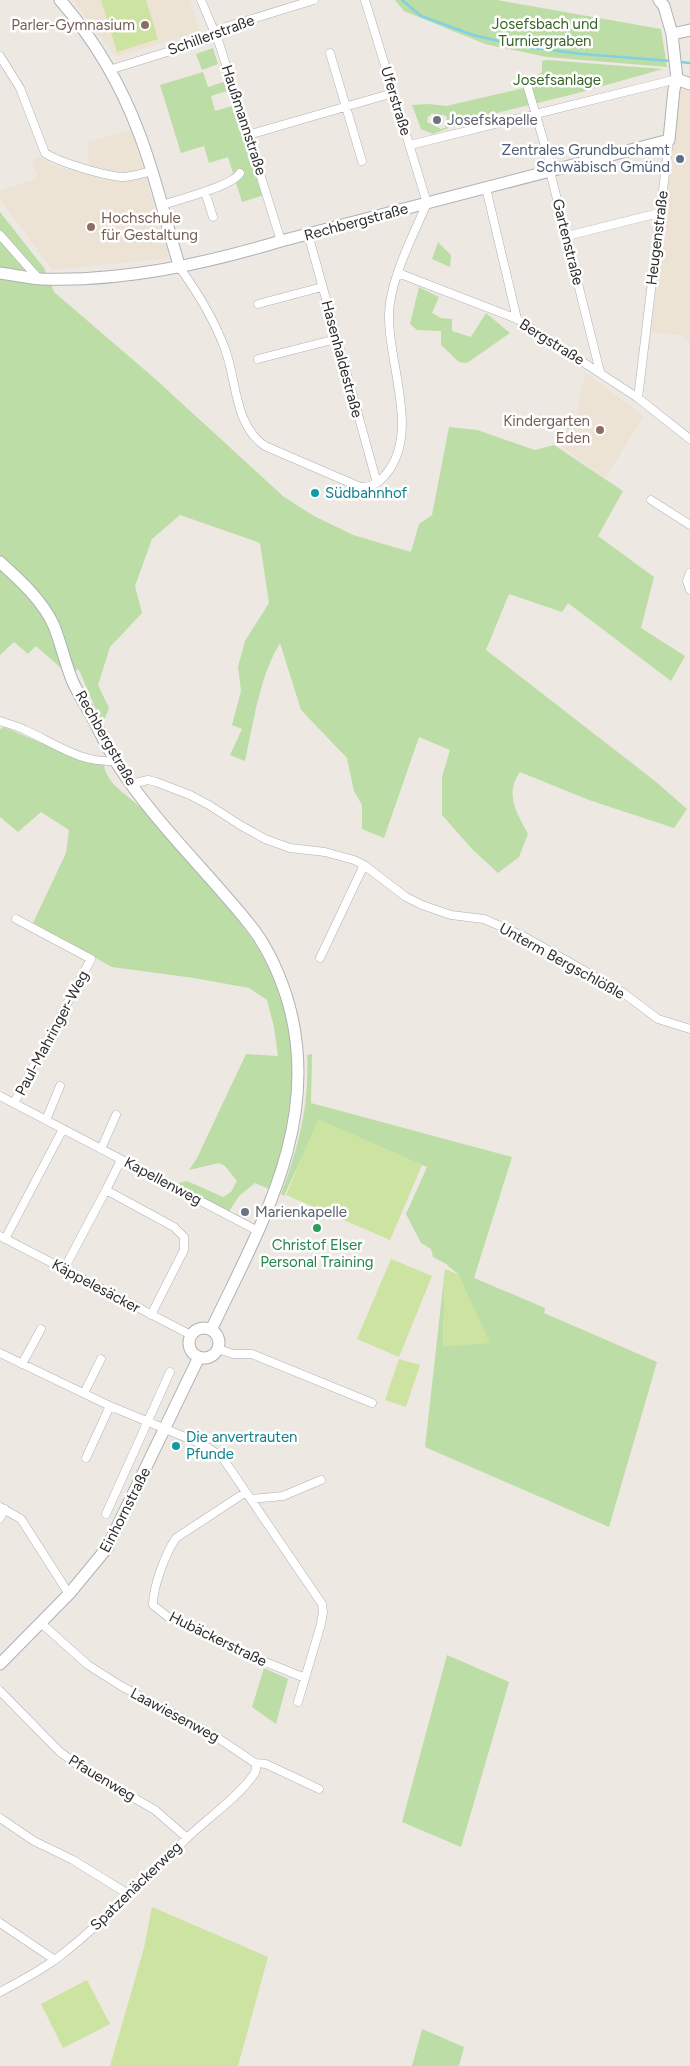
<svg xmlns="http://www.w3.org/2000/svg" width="690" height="2066" font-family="Figtree,sans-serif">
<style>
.education{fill:#ece3d4}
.green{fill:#bcdda5;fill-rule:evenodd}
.pitch{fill:#cce3a2}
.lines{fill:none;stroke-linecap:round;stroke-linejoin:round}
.stream{stroke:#82d0e3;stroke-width:2.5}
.street-casing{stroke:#aeb1b8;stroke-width:9}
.secondary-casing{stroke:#aeb1b8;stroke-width:13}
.street{stroke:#fff;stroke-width:8}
.secondary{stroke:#fff;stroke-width:11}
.education-dot{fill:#8d6e63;stroke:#fff;stroke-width:2}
.worship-dot{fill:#6b7280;stroke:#fff;stroke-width:2}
.service-dot{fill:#5c6f8a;stroke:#fff;stroke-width:2}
.culture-dot{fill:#0f9aa8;stroke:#fff;stroke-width:2}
.leisure-dot{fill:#2e9e5b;stroke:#fff;stroke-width:2}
.labels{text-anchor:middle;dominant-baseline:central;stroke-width:5;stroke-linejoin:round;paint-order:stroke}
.park-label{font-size:15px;fill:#366524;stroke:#fff}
.education-label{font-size:15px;fill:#785e54;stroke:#fff;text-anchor:end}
.street-label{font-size:15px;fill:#2e2e2e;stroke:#fff}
.worship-label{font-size:15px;fill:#5b616d;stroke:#fff;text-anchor:start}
.service-label{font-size:15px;fill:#4e5e75;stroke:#fff;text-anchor:end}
.culture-label{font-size:15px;fill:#0d838f;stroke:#fff;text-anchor:start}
.leisure-label{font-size:15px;fill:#27864d;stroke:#fff}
</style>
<rect width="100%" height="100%" fill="#ede8e2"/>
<!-- education -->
<path class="education" d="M73,0H190L200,31L116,57Z
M680,87L690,92V343L679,335L651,332Z
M132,130L169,258L52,270L0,199V191L38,178L32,161L39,157L57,167L86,174L89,164L87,142Z
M585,373L644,416L605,478L555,442L576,418Z"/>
<!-- green -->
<path class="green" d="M395,0H497L661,29L667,67L547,57L485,44L404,11Z
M213,48L218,64L202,70L196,54Z
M547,60L663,69L578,93L472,119L433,134L421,129L412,105L429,104L446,106L528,87L538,82L537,75L542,72V61ZM432,113L441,117L442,114L447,117L445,128L441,129L427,122L428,116H430Z
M203,72L208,87L224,82L227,91L211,96L215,111L236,105L264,195L242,202L228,157L209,163L204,146L181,153L160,85Z
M0,212L44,268L54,292L153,377L284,497L314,516L353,535L411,552L419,524L432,515L449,427L477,430L535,450L554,445L623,491L598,536L654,577L641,628L685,656L671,681L568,603L562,612L509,594L486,650L655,781L687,809L674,828L589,800L520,772C504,795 517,813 528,834L519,857L498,873L472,849L442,815V777L450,750L419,737L384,838L362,829V805L354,791L347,758L301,710L280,643C260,675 253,724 245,761L230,755L242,729L232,725L241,691L238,667L245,641L269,603L260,543L180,515L152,539L135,586L142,613L110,647L98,685L109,708L105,718L101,721L79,670L62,669L36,646L28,654L14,642L0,655Z
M438,242L451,255L450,267L432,259Z
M419,287L439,297L432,313L441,318L452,319V331L471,337L486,313L510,333L467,363L459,362L441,345V331L417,330L410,324Z
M4,727L53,748L104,765C107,787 133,797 147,814C181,856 219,893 250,936C284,985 302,1049 292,1109C287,1136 278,1163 269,1189L255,1183L239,1196L228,1213L172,1185L187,1181L223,1197L231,1192L237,1181L225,1166L219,1163L189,1170L197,1158L246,1054L278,1056L274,1027L267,1000L249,988L194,978L112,967L33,923L66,853L69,830L41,812L18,832L0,817V729Z
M312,1054L311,1103L512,1157L474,1278L545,1308L544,1313L657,1362L609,1527L425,1447L445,1269L443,1347L459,1275L446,1264L433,1257L431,1249L421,1243L406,1214L427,1167L422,1165L319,1120L284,1196L281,1194C298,1149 310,1104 307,1055Z
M447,1655L509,1682L461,1847L402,1822Z
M264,1668L288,1679L276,1724L252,1707Z
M422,2029L464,2047L459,2066H412Z"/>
<!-- pitch -->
<path class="pitch" d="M101,0H146L158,39L117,52Z
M318,1119L422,1165L390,1240L286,1195Z
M391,1259L432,1276L399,1357L357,1339Z
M445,1269L459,1275L490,1343L443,1347Z
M399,1359L420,1365L406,1407L385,1400Z
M152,1907L268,1957L238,2066H110L144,1948Z
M87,1980L110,2024L63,2048L41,2004Z"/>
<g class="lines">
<!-- stream -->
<path class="stream" d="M402,0L421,16L473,35L520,46L582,54L671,61
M679,62L690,63"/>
<defs>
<path id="street" d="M201,0L219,43L281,241
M330,53L362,161
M0,56L20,88L45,153C58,162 108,177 124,177C134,176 143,173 152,171
M109,70L206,40L219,29L314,0
M526,81L550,163V171L600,372
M248,135L393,93
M410,145L677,79
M486,188L517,319
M205,192L213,217
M162,205C178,200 233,186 240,173
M308,234L377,483
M0,235L39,279
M567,236L659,213
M180,268C198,293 214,319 225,349C237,381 234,425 265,446L360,487C371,488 379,483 386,474C420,434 389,366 389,318C388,283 413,236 427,203L365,0
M398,273L517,319L638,398L690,439
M258,304L322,287
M258,359L336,339
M638,398L669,140
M651,500L690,525
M690,573L687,581L690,590
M0,721C8,724 17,726 25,730C56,744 80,763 115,761
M131,784L148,780L156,782L190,795L209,805L240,825L265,839L290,848L325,852L354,860L364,865L406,897L422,905L451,915L484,919L523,936L622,992L658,1019L690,1029
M320,958L364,865
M0,1096L258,1231
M14,1103L91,959L16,919
M46,1120L60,1086
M101,1149L116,1115
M106,1190L121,1160
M0,1236L191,1335
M5,1239L63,1129
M64,1269L106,1190L174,1227L184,1237V1250L151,1315
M218,1349L233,1354H252L372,1403
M0,1353L110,1406L204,1445L222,1457L322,1604L323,1612L321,1624L298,1702
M22,1364L41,1329
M84,1393L101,1359
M86,1458L110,1406
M246,1492L176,1538C165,1554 153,1587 153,1605L168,1617L253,1657L305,1678
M251,1499L283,1496L321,1480
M0,1507L21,1519L69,1594
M106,1514L170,1372
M0,1518L5,1509
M41,1623L88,1665L121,1686L215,1736L255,1763L266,1764L319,1789
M0,1691L60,1752L82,1768L155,1810L187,1838
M0,1818L34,1841L73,1860L128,1894
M0,1923L55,1960
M0,1992C19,1982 38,1972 56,1959C102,1924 142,1880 185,1840C206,1819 234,1801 252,1777C256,1773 257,1769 255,1763"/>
<path id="secondary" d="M60,0C93,38 121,85 139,133C156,177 166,223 180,268
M672,34L690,30
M677,79L690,84
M0,273C14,275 28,278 41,279C122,282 204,264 281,241L669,140L674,89L677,79L672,34L664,6L659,0
M0,562C20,580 43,601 54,626C61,644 65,662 72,680C77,692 85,704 91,715C100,732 108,749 118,765C156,824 207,871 250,925C267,946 278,971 286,995C325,1117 262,1223 211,1330
M189 1343a15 15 0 1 1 30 0a15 15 0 1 1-30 0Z
M0,1664L69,1594L107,1548L199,1357"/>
</defs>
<!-- street casing -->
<use href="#street" class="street-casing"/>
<!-- secondary casing -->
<use href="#secondary" class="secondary-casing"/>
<!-- street -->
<use href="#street" class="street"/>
<!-- secondary -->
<use href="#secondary" class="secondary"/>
</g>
<!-- markers -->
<g class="education-dot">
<circle cx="145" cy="25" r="5"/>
<circle cx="91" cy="227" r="5"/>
<circle cx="600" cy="430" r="5"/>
</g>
<g class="worship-dot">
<circle cx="437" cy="120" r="5"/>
<circle cx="245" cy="1212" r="5"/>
</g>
<circle class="service-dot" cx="680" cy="159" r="5"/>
<g class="culture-dot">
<circle cx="315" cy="493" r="5"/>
<circle cx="176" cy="1446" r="5"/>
</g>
<circle class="leisure-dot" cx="317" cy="1228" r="5"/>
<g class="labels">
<!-- park labels -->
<g class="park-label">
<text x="545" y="24">Josefsbach und<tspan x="545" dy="17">Turniergraben</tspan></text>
<text x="557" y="80">Josefsanlage</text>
</g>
<!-- education labels -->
<g class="education-label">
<text x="135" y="25">Parler-Gymnasium</text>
<text x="101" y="218" text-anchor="start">Hochschule<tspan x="101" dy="17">für Gestaltung</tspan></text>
<text x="590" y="421">Kindergarten<tspan x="590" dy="17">Eden</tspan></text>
</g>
<!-- street labels -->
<g class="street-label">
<text transform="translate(211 35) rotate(-20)">Schillerstraße</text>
<text transform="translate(396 101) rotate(73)">Uferstraße</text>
<text transform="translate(244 120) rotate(72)">Haußmannstraße</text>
<text transform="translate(356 222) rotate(-15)">Rechbergstraße</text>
<text transform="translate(657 238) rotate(-83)">Heugenstraße</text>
<text transform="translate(568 242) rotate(76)">Gartenstraße</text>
<text transform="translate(552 342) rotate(32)">Bergstraße</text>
<text transform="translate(342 359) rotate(75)">Hasenhaldestraße</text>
<text transform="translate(106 738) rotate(60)">Rechbergstraße</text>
<text transform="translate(562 961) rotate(29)">Unterm Bergschlößle</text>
<text transform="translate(52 1033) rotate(-62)">Paul-Mahringer-Weg</text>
<text transform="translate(163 1181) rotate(28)">Kapellenweg</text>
<text transform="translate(96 1286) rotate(28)">Käppelesäcker</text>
<text transform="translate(125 1510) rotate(-63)">Einhornstraße</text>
<text transform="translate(218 1639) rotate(26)">Hubäckerstraße</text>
<text transform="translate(175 1715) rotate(28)">Laawiesenweg</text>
<text transform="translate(102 1778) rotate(31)">Pfauenweg</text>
<text transform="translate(136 1886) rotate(-44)">Spatzenäckerweg</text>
</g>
<!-- worship labels -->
<g class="worship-label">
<text x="447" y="120">Josefskapelle</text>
<text x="255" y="1212">Marienkapelle</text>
</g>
<!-- service labels -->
<g class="service-label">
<text x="670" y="150">Zentrales Grundbuchamt<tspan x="670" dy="17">Schwäbisch Gmünd</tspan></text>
</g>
<!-- culture labels -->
<g class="culture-label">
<text x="325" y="493">Südbahnhof</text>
<text x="186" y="1437">Die anvertrauten<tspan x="186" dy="17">Pfunde</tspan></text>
</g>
<!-- leisure labels -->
<g class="leisure-label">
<text x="317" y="1245">Christof Elser<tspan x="317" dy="17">Personal Training</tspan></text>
</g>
</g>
</svg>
